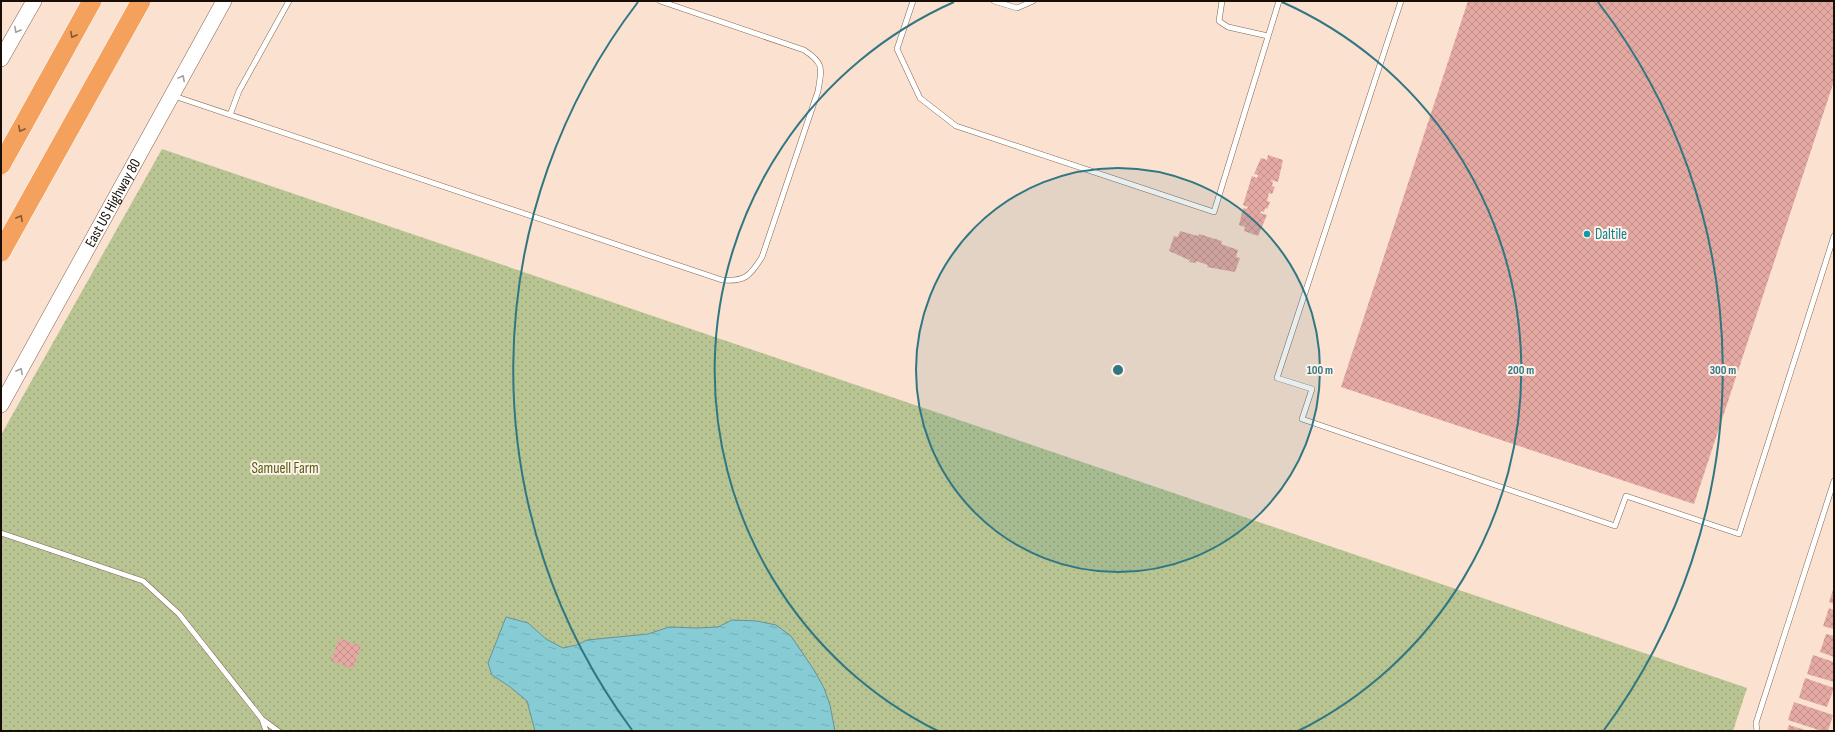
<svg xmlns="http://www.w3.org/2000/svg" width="1835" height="732" font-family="'Sofia Sans Condensed',sans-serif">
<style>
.park{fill:url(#park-dots)}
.water{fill:url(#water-ripples);stroke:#669397}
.building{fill:url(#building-cross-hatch)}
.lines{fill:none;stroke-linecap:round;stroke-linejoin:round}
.service-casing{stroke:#836652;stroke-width:6}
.secondary-casing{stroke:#836652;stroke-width:16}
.motorway-casing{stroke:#fff;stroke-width:20}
.service{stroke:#fff;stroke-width:5}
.secondary{stroke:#fff;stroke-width:15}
.motorway{stroke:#f3a15d;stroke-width:19}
.oneway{stroke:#a39f9b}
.oneway2{stroke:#865832}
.ring{fill:none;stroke:#307783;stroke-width:2}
.culture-dot{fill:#0f9aa8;stroke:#fff1e8;stroke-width:1.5}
.labels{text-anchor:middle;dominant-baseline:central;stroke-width:4;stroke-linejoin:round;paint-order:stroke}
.street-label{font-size:15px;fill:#180e06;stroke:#fff1e8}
.culture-label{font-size:15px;fill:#0d838f;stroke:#fff1e8;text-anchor:start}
.park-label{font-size:15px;fill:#505f11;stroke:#fff1e8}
.centre{fill:#307783;stroke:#fff1e8;stroke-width:2}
.ring-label{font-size:12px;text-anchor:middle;font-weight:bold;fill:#307783;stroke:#fff1e8;stroke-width:4;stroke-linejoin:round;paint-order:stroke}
</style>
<defs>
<pattern id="park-dots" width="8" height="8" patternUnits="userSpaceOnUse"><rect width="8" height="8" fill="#b8c593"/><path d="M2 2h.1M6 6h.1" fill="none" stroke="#9da87d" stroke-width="1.8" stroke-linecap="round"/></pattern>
<pattern id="water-ripples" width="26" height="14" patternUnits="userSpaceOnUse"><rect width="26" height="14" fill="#87ccd5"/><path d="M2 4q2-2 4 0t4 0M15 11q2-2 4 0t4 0" fill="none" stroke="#74aeb5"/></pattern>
<pattern id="building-cross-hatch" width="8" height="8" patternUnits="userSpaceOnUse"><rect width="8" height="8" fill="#e4a9a2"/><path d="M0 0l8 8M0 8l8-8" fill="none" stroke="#c3908a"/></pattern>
</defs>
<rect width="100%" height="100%" fill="#fbe1cf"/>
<!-- park -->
<path class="park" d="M162,149L1747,688L1733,731H1V435Z"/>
<!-- water -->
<path class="water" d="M506,617L528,623L546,639L563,648L577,645L587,640L648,634L669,627L696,628L718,627L732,620L757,621L776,625L791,636L814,670L824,688L830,705L835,731H535L527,701L509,686L492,675L488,663Z"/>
<!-- building -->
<path class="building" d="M1468,1H1834V81L1694,504L1341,387Z
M1268,155L1283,160L1278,182L1271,180V181L1273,182L1272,186L1275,187L1272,194L1269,193L1267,201L1270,202L1267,209L1265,208L1264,212L1261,211L1260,213L1267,215L1258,236L1244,231L1245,227L1239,225L1243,208L1247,209L1248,207L1243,205L1252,176L1257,178L1258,175L1254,174L1261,158L1267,160Z
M1180,231L1198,236L1199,234L1222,241L1221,244L1238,250L1236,257L1240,258L1235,272L1207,267L1208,265L1196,261V263L1189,262L1191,258L1189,260L1169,251L1174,236L1178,237Z
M1834,587V604L1829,602Z
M1829,608L1834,610V629L1823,626Z
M1826,634L1834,636V657L1820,652Z
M339,638L361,646L353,669L331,661Z
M1813,655L1834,662V682L1807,674Z
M1805,678L1834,688L1827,707L1799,698Z
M1794,702L1833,715L1828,731H1822L1788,720Z
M1789,725L1808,731H1787Z"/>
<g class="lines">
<defs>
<path id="service" d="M913,1L897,49L920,98L956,126L1214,212L1279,1
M994,1L1017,8L1033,1
M1222,1L1219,21L1228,27L1268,36
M1401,1L1277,378L1312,389L1302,419L1615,526L1626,496L1739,534L1834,236
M174,96L722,280C745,282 750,276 762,257L818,91C822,68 824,63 804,50L660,1
M230,115L239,91L289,1
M1,533L143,581L179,614L262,719L266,731
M263,720L278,731
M1757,731L1756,723L1834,481"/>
<g id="secondary">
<path d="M1,59L34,1"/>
<path id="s1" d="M1,405L224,1"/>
</g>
<path id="motorway" d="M1,165L92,1
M1,252L141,1"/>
</defs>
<!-- service casing -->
<use href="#service" class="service-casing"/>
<!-- secondary casing -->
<use href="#secondary" class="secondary-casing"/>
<!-- motorway casing -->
<use href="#motorway" class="motorway-casing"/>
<!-- service -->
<use href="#service" class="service"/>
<!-- secondary -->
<use href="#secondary" class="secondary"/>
<!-- motorway -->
<use href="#motorway" class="motorway"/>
</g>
<!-- one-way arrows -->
<defs><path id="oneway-chevron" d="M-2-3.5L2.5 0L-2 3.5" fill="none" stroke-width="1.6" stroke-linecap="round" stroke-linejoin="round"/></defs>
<g class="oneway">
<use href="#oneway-chevron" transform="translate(17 30) rotate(119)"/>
<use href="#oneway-chevron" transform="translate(182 78) rotate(-62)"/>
<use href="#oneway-chevron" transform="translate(20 371) rotate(-61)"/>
</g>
<g class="oneway2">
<use href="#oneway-chevron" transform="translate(73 35) rotate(119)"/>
<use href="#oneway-chevron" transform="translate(21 129) rotate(119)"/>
<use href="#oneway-chevron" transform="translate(20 218) rotate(-61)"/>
</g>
<!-- distance rings -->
<circle cx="1118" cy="370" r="202" fill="#307783" fill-opacity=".12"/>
<g class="ring">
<circle cx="1118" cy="370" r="202"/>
<path d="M938 731A403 403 0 0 1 954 2M1282 2A403 403 0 0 1 1298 731"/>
<path d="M632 730A605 605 0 0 1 638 2M1598 2A605 605 0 0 1 1604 730"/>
</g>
<!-- markers -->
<circle class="culture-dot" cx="1587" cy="234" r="4"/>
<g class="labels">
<!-- street labels -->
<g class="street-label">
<text stroke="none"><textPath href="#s1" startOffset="231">East US Highway 80</textPath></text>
</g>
<!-- culture labels -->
<g class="culture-label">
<text x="1595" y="234">Daltile</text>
</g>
<!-- park labels -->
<g class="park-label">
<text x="285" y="468">Samuell Farm</text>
</g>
</g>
<circle cx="1118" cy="370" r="6" class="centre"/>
<g class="ring-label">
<text x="1320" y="374">100 m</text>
<text x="1521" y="374">200 m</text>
<text x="1723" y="374">300 m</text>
</g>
<!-- border -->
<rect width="1835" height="732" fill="none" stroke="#180e06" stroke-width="4"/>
</svg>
